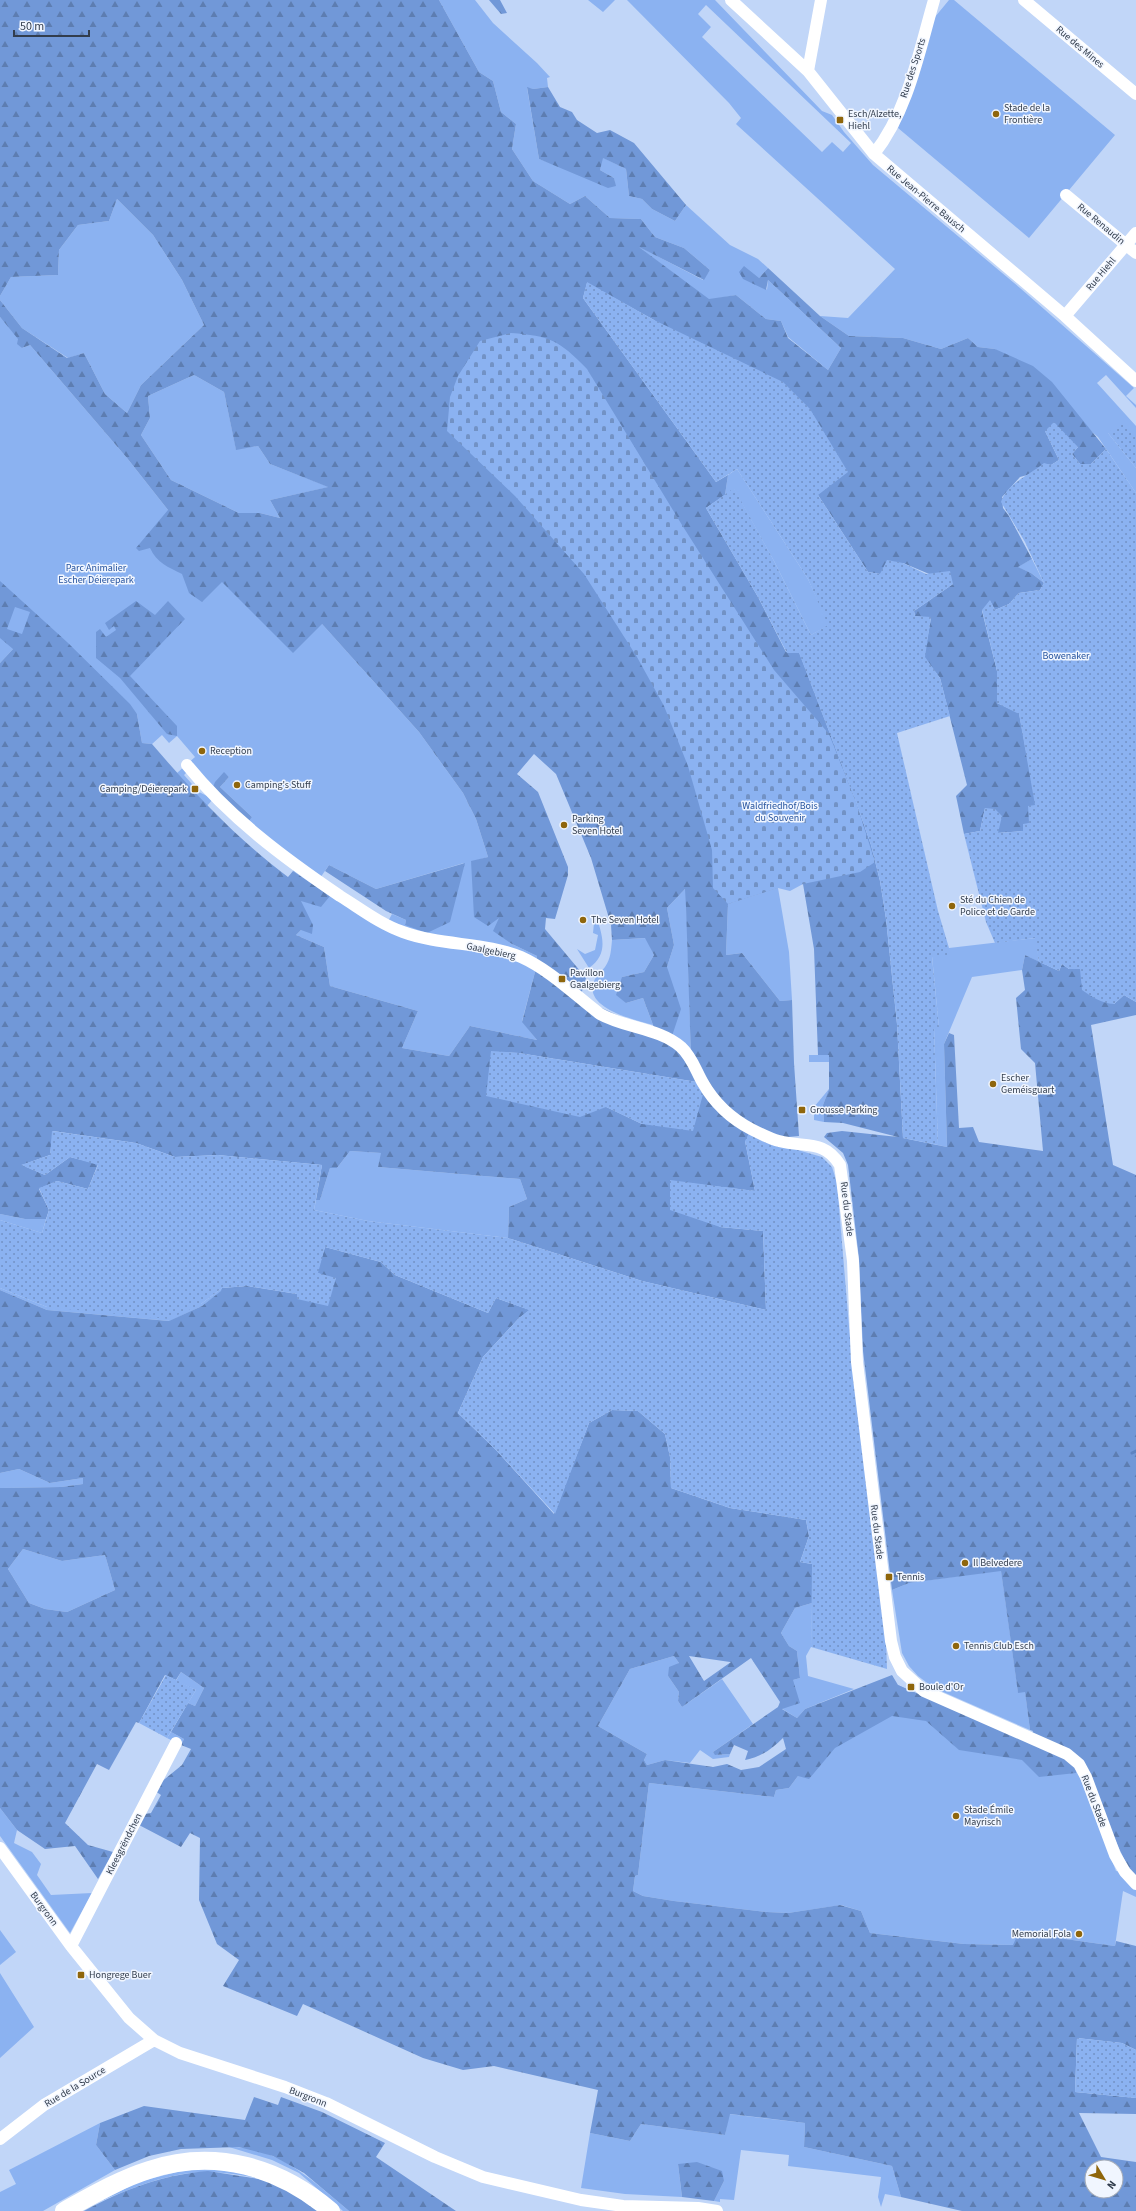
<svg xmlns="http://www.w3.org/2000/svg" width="1136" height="2211" font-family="'Source Sans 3',sans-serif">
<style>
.green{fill:#8bb2f1;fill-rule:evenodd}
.forest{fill:url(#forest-firs);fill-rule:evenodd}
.cemetery{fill:url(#cemetery-stones)}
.garden{fill:url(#garden-dots)}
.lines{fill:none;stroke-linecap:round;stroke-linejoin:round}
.stream{stroke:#5d83c1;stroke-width:3}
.minor{stroke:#fff;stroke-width:12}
.primary{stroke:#fff;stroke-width:18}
.poi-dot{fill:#8f660c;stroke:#f1f6ff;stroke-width:1.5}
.labels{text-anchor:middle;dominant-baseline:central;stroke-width:3;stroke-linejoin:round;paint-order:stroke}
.street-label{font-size:10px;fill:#323d4d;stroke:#f1f6ff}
.poi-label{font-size:10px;fill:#323d4d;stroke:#f1f6ff;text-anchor:start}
.park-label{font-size:10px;fill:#25539f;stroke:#f1f6ff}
</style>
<defs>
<pattern id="forest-firs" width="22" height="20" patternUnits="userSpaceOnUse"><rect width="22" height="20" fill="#7198d8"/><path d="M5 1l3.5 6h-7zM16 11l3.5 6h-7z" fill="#5d7db1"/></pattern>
<pattern id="cemetery-stones" width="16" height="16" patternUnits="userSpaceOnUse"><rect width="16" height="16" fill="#8bb2f1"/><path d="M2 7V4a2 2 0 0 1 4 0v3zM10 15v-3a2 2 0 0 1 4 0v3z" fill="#7292c5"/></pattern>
<pattern id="garden-dots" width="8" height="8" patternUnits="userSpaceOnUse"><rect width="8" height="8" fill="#8bb2f1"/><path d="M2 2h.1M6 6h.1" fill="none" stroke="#7292c5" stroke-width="1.8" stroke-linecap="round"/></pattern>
</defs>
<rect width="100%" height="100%" fill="#c1d6f8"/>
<!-- green -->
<path class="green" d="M439,0H475L493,23L537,63L550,77L547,78L548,87L533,89L527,88L539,159L615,186L614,178L600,170L602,157L626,169L629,196L642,199L652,209L675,221L686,205L730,245L758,259L768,268L759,278L767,290L768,280L841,348L828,370L788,337L781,321L766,319L736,295L709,300L636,245L703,280L710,270L684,248L655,237L641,219L610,218L585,196L570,204L533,181L512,149L516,124L501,112L493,81L479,72Z
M588,0H615L603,12Z
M627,0H715L822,111L832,115L844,132L873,165L1020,288L1134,388L1126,396L1136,405V408L1106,375L1097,383L1136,426V438L1108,433L1136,468V493L1098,437L995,349L978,347L968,338L941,349L903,338L849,336L820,316L848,318L895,269L737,125L736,124L741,118L729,103ZM706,5L851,143L843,152L832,142L822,152L702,37L711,27L698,14Z
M949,0H954L1115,135L1029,238L898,128L935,17Z
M117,199L153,235L182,280L204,325L141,385L127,413L105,394L84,353L68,358L22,328L0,300V296L11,277L58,275L59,250L78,225L109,221Z
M0,317L19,339L22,348L30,345L127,458L168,510L322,624L419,732L463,793L476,819L488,857L471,862L512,944L537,956L535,972L522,1021L537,1040L470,1026L449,1056L402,1048L418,1011L330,986L324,947L296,935L301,930V900L330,896L293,871L296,866L241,822L252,817L220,787L229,777L224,773L211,792L190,769L184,775L199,792L213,799L207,806L177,773L195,757L177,736L169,743L162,735L152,744L142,743L137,714L13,649L0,663ZM464,863L405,925L406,920L392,914L386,925L318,881L329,865L376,889Z
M194,375L224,392L236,449L258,446L270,464L329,487L270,500L280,518L260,513H239L171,480L141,435L150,418L148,396Z
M737,469L808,579L829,625L811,635L774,561L734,489L725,495L728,475Z
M1032,559L1044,583L1031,573L1017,567Z
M686,888L691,1059L671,1040L667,967L674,945L667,908Z
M778,888L789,952L792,1000L780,1001L742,953L726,955L728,904Z
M595,913C602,934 610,953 589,968L577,949L585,954L595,950L598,935L593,933Z
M646,938L654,955L644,972L622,977L626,1003L643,998L653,1025C636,1020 580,1008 595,979C598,974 602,971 605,967C611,958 611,950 612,940Z
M1036,938L1039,962L1025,955L1022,970L972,977L944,1044L947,1147L938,1145L934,1027H939L932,956L949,957V948Z
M809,1055H829V1062H809Z
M829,1089L823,1105L824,1122L814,1120V1107Z
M350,1151L382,1153L378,1167L520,1179L527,1199L509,1207L508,1238L368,1221L314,1210L316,1200H320L330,1168H337Z
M0,1214L25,1219H46L42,1233L0,1220Z
M0,1288L47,1307L201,1304L222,1288V1291L202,1306L170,1321L47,1310L0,1290Z
M19,1469L50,1483L83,1478V1484L61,1487L0,1488V1473Z
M23,1549L62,1561L105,1555L115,1590L67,1612L45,1609L29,1603L8,1569Z
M1001,1570L1018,1692L1025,1691L1030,1730L934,1688L918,1676L909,1666L902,1653L892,1590L909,1583Z
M812,1603L811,1647L806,1656L808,1676L854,1689L805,1709L797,1718L781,1708L793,1680L800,1678L797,1651L789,1646L781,1633L795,1608Z
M674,1656L679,1663L668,1676L679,1692L678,1701L682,1707L722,1679L753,1724L713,1752L716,1755L730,1754L729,1757L713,1759L700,1750L690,1763L665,1760L647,1765L644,1760L647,1754L598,1726L630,1669Z
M181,1672L204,1688L195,1706L188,1703L196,1690L176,1681Z
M898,1685L1077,1768L1116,1871L1125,1872L1136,1884V1897L1123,1891L1115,1946L1023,1933L1017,1937L1014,1945L964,1944L870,1933L861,1911L841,1905L788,1913L767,1912L674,1901L643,1896L633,1891L635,1876L638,1875L649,1783L774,1797L776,1790L789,1788L798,1776L795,1756Z
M171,1732L184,1739L181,1745L167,1738Z
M0,1808L17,1830L14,1843L32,1852L41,1864L37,1875L51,1895L92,1893L70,1933L0,1836Z
M0,1930L16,1952L0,1965Z
M0,1973L34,2027L0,2058Z
M729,2114L805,2123L804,2147L892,2166L901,2197L885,2194L881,2207L878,2197L881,2177L788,2166L789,2155L741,2150L734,2200L720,2199V2202L714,2201L724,2181L678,2164L682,2197L625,2194L581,2188L590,2133L630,2141L641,2124L725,2135Z
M100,2123L96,2145L115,2170L43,2211H0V2192L16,2184L9,2170Z
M229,2147C277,2145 315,2183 349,2211H343L299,2173L272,2160Z
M209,2168L265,2177V2180C196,2164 167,2174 103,2200L138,2182L177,2172Z"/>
<!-- forest -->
<path class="forest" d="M0,0H439L479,72L493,81L501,112L516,124L512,149L533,181L570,204L585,196L610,218L641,219L655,237L684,248L710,270L704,280L639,247L709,299L736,295L766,319L781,321L788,338L828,370L841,348L768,280L766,290L743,279L739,272L744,266L759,278L768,268L820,316L849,336L903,338L941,349L968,338L978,347L995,349L1033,366L1052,382L1106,449L1091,464H1080L1072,454L1078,447L1045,431L1059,460L1051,465L1044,464L1031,474L1020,477L1002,497L1003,508L1009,516L1032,559L1018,567L1031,573L1044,583L1040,590L1019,593L1009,604L995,610L990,601L982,611L997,671V703L1019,713L1036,805L1029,823L1024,831L997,833L985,808L980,831L964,834L956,796L967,785L940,678L924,657L931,618L915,616L914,611L953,584L903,563L880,574L868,572L818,495L654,320L587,283L583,298L716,482L728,475L725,495L706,508L758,597L786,652H799L856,802L871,845L880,881L886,919L897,1024L903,1138L947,1147L944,1044L949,1033L954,1035L959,1128L973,1127L979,1142L1043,1151L1035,1063L1021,1049L1016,998L1025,990L1022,970L1025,955L1059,971L1062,964L1069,969H1080L1114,1004L1124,995L1136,1002V1015L1091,1025L1113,1165L1136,1175V1884L1079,1764L1030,1738L1033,1731L1030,1730L1025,1692L1018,1693L1001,1571L909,1583L892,1590L863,1351L859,1259L848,1165L843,1153L824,1137L827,1133L842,1131L898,1137L843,1123L824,1122L823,1105L829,1089V1055H818L814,949L803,884L778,888L728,904L726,955L742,953L780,1001L792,1000L794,1063L799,1136L745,1141L755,1191L670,1181L720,1227L763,1231L766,1310L642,1281L508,1238L509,1207L527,1199L520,1179L378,1167L381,1153L350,1151L337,1168H330L320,1200H316L322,1165L218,1155L175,1157L136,1143L53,1131L50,1155L22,1165L45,1175L70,1157L98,1164L88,1189L57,1181L39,1189L49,1210L46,1219H25L0,1214V663L13,649L0,638V581L67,642L130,704L137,714L142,743L152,744C194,793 236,838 288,877L293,871L330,896L321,907L301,901L313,925L312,934L301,930L296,935L324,947L330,986L418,1011L402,1048L449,1056L470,1026L537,1040L522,1022L535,972L537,956L512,944L493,931L499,918L488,926L474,917L471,861L488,857L476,819L463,793L419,732L322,624L293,653L222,582L202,602L189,593L182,574C168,567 157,563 150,548L139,551L136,548L168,510L127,458L30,345L22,348L17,344L18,339L0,317V300L22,328L67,358L84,353L105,394L127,413L141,385L204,325L182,280L153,235L117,199L109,221L78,225L59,250L58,275L11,277L0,296ZM194,375L224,392L236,450L258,446L270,464L328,487L270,500L280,518L260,513H239L171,480L141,435L150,418L148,396ZM15,607L30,612L22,634L7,629ZM534,754L556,774L591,858L611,925L612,940L645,938L654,955L644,972L622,977L616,995L626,1003L643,998L656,1033L580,998L586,978L545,929L546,918L555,919L568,875V867L538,792L517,774ZM685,889L686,907L691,1058L671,1039L681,1009L667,967L674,945L667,908ZM491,1052L519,1053L703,1083L642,1124Z
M489,0H500L507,13L501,14Z
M527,87L533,89L548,87L560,107L572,112L577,120L597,133L610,130L634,143L686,205L675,221L652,209L642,199L629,196L626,169L603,158L600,170L614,178L616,186L608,188L539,159Z
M136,601L155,615L168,601L185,619L130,676L177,726V736L167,734L120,678L96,658V632L100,629L106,637L116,630L114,626L109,630L105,623Z
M224,772L229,777L220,787L252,817L248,822L211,792L215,782Z
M465,863L450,922L427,933L405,925L406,920L386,911L325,871L329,865L376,889Z
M325,1247L381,1262L395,1275L488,1313L496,1298L530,1310L519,1318L483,1357L458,1413L496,1450L554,1514L589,1423L612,1410L638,1411L665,1434L670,1457L671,1488L730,1508L806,1520L809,1536L800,1562L812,1564V1603L795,1608L781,1633L789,1646L797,1651L800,1678L793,1680L800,1703L782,1709L797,1718L805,1709L892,1675L898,1685L1063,1757L1077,1768L1076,1773L1039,1777L1022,1760L959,1750L926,1721L892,1716L835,1748L809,1779L798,1776L789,1788L776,1790L774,1797L649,1783L638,1875L635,1876L633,1891L643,1896L674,1901L767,1912L788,1913L840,1905L861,1911L870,1933L964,1944L1013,1945L1017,1936L1023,1933L1115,1946L1116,1941L1136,1946V2050L1122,2043L1077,2038L1075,2092L1136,2098V2114L1079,2113L1101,2157L1136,2162V2211H962L901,2197L892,2166L804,2147L805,2123L730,2114L725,2135L641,2124L630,2141L590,2133L598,2090L494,2066L463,2070L423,2058L303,2004L297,2016L223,1986L239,1960L217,1944L199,1900L200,1838L190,1833L181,1847L139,1825L145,1814L151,1813L161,1795L155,1791L160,1783L182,1765L191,1749L181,1745L184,1739L171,1732L188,1703L195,1706L204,1688L181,1672L176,1680L165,1675L139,1723L136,1722L109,1770L97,1764L65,1823L88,1845L113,1852L98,1879L75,1846L45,1849L17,1830L0,1808V1488L61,1487L83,1484V1478L50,1483L19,1469L0,1473V1290L47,1310L169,1321L202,1306L221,1291L222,1288L247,1286L297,1294V1299L336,1279L317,1273ZM23,1549L62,1561L105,1555L115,1590L67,1612L45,1609L29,1603L8,1569ZM674,1656L679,1663L669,1667L668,1676L679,1692L678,1701L682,1707L751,1658L780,1702L778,1707L713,1752L715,1755L730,1754L734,1745L748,1751L745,1760C761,1757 772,1749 783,1738L786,1749L759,1767L741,1770L727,1764L713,1767L665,1760L647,1765L644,1760L647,1754L598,1726L630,1669ZM689,1656L730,1662H731L704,1681ZM1092,2167H1116V2191H1092Z
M254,2097L278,2105L281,2097L322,2112L385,2143L376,2157L456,2211H349L304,2173L273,2156L239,2147L181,2149L149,2156L115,2170L96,2145L100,2123L144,2106L245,2120Z
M697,2162L722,2171L724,2181L714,2201L682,2197L678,2164Z
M208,2171L265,2180L289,2191L318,2211H84C124,2189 163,2175 208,2171Z"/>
<!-- cemetery -->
<path class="cemetery" d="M511,333C550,336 559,340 587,369L682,525L774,670L829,734L856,802L875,862L860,872L803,884L790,891L778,888L728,904L713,888L712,850L688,766L664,706L637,657L584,574L515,496L447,431L450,397L458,376L480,341Z"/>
<!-- garden -->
<path class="garden" d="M587,282L654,320L783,382L810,409L848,472L818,495L868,572L880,574L887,560L903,563L926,574L950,571L953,584L914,611L915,616L931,617L925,657L940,678L950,716L897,733L938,911L949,948V957H932L939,1027L934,1028L938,1145L903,1138L897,1024L886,919L880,881L871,845L856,802L799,653H787L758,597L706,508L734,488L774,561L811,635L828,625L808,579L737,469L716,482L583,298Z
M1054,422L1078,447L1072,454L1080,464H1091L1106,449L1136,493V1002L1124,995L1114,1004C1101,1003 1092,997 1082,990L1080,969H1069L1062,964L1059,971L1039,962L1035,938L995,943L986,922L964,834L980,831L985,808L995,809L1002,816L998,833L1023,831V824L1029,823L1028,806L1035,805L1019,714L997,703V671L982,610L990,600L995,610L1009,604L1019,593L1040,590L1044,583L1025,542L1001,502C1007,483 1030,475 1044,463L1051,465L1059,460L1045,431Z
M1122,422L1136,438V468L1108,433Z
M491,1051L519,1053L703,1083L705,1087L693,1131L642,1124L606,1107L580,1117L486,1096Z
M52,1131L136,1143L175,1157L218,1155L322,1165L314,1210L368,1221L508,1238L642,1281L766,1310L763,1231L720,1227L670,1210V1180L755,1191L745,1141L749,1133L777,1144L822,1157L832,1167L837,1183L852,1362L886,1641L887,1669L811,1647L812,1564L800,1562L809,1536L806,1520L730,1508L671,1488L670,1457L665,1434L638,1411L612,1410L589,1423L555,1514L496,1450L458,1413L483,1357L519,1318L529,1310L496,1298L488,1313L395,1275L381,1262L325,1247L318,1273L336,1278L328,1306L297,1299V1294L247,1286L222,1288L201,1304L169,1319L47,1307L0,1288V1220L42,1233L49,1210L39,1188L57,1181L88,1189L98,1165L70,1157L45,1175L21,1165L50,1155Z
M166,1675L196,1690L167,1738L139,1723Z
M1077,2038L1122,2043L1136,2050V2098L1075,2092Z"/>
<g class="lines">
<!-- stream -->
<path class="stream" d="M1132,1453L1136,1451"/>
<!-- minor -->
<path class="minor" d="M731,0L808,71L874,154L1065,316L1136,381
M1024,0L1136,94
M808,71L821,0
M874,154C908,111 919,52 934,0
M1066,195L1136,253
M1065,316L1136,233
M187,765C230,818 284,858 340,896C361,909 380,924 403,932C441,946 486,942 521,957C550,970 575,995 600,1014C625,1028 659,1028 681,1047C692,1057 696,1071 703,1083C715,1104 730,1118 751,1129C759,1133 770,1139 779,1141C805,1148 824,1139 840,1165L853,1261L857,1362L891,1641L895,1657L902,1671L924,1691L1067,1754L1079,1764L1086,1777L1115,1855L1125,1872L1136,1884
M0,1848L71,1946L129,2018L154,2040L180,2053L285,2087L326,2103L435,2157L483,2177L581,2200L623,2206L698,2208L717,2211
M71,1946L176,1743
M0,2139L44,2105L154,2040"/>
<!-- primary -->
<path class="primary" d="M64,2211C91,2196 120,2179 149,2170C215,2148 280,2167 331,2211"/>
</g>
<!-- markers -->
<g class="poi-dot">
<circle cx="996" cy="114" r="4"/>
<rect x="836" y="116" width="8" height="8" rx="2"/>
<circle cx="202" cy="751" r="4"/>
<circle cx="237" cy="785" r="4"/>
<rect x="191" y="785" width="8" height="8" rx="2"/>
<circle cx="564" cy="825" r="4"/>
<circle cx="952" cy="906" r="4"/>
<circle cx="583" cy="920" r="4"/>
<rect x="558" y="975" width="8" height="8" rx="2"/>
<circle cx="993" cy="1084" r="4"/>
<rect x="798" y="1106" width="8" height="8" rx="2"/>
<circle cx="965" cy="1563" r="4"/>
<rect x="885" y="1573" width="8" height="8" rx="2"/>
<circle cx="956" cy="1646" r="4"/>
<rect x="907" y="1683" width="8" height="8" rx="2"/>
<circle cx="956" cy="1816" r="4"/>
<circle cx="1079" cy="1934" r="4"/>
<rect x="77" y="1971" width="8" height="8" rx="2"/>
</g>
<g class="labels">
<!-- street labels -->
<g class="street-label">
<text transform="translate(1080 47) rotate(40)">Rue des Mines</text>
<text transform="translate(913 68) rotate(-72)">Rue des Sports</text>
<text transform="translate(926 199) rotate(40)">Rue Jean-Pierre Bausch</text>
<text transform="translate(1101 224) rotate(40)">Rue Renaudin</text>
<text transform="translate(1101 274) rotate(-50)">Rue Hiehl</text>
<text transform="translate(491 951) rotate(12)">Gaalgebierg</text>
<text transform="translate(847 1209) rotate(83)">Rue du Stade</text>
<text transform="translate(877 1532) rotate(83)">Rue du Stade</text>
<text transform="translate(1094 1801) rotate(69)">Rue du Stade</text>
<text transform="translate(124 1844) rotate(-63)">Kleesgrëndchen</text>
<text transform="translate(44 1909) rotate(54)">Burgronn</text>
<text transform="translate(75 2087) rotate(-31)">Rue de la Source</text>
<text transform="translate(308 2097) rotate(21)">Burgronn</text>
</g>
<!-- poi labels -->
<g class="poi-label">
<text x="1004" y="108">Stade de la<tspan x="1004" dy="12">Frontière</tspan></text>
<text x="848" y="114">Esch/Alzette,<tspan x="848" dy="12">Hiehl</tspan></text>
<text x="210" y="751">Reception</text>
<text x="245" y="785">Camping's Stuff</text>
<text x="187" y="789" text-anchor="end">Camping/Déierepark</text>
<text x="572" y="819">Parking<tspan x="572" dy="12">Seven Hotel</tspan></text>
<text x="960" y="900">Sté du Chien de<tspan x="960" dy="12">Police et de Garde</tspan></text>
<text x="591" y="920">The Seven Hotel</text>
<text x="570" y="973">Pavillon<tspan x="570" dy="12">Gaalgebierg</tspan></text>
<text x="1001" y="1078">Escher<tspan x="1001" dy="12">Geméisguart</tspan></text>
<text x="810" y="1110">Grousse Parking</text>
<text x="973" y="1563">Il Belvedere</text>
<text x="897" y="1577">Tennis</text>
<text x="964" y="1646">Tennis Club Esch</text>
<text x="919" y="1687">Boule d'Or</text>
<text x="964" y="1810">Stade Émile<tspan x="964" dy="12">Mayrisch</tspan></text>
<text x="1071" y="1934" text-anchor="end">Memorial Fola</text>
<text x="89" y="1975">Hongrege Buer</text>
</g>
<!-- park labels -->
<g class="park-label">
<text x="96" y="568">Parc Animalier<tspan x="96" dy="12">Escher Déierepark</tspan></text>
<text x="1066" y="656">Bowenaker</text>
<text x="780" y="806">Waldfriedhof/Bois<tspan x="780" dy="12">du Souvenir</tspan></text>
</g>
</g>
<!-- north arrow -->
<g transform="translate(1104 2179) rotate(128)"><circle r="19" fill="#f1f6ff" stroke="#a5acb8"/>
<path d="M0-3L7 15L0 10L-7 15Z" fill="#8f660c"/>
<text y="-6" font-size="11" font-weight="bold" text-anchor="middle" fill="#323d4d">N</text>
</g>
<!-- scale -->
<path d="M14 30v6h75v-6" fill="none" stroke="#323d4d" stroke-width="2"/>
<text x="20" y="30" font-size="12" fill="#323d4d" stroke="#f1f6ff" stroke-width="3" paint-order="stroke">50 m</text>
</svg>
